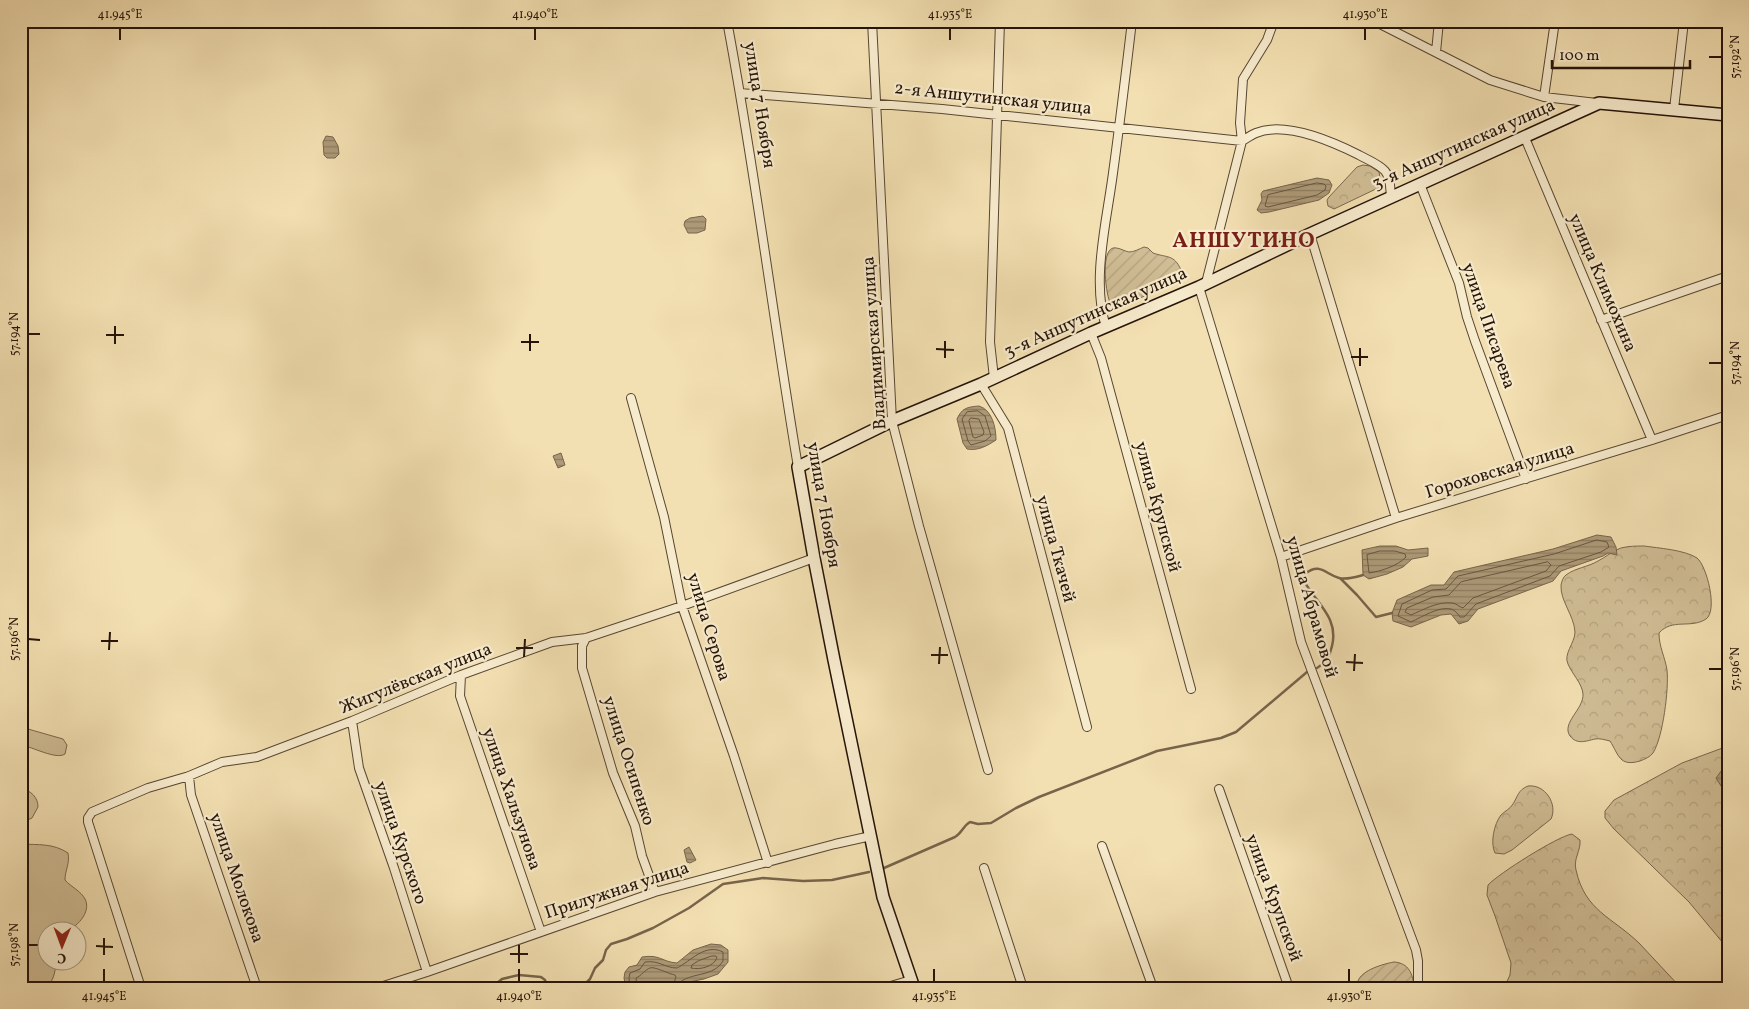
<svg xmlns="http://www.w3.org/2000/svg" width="1749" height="1009" font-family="Vollkorn,serif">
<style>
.grass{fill:#d0bd95;stroke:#7a684e}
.forest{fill:url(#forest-crowns);stroke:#7a684e}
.garden{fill:url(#garden-furrows);stroke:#7a684e}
.water{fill:url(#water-rules);stroke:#77644b}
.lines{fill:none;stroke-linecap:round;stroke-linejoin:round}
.shore{stroke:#695640;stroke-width:1}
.stream{stroke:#77644b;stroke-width:2.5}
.street-casing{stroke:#584632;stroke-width:10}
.secondary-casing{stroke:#251308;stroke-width:14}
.street{stroke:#f7ebcd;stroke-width:8}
.secondary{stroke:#f7ebcd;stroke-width:11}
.ticks{fill:none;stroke:#251308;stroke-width:2}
.labels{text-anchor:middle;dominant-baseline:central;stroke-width:4.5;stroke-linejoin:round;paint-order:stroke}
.street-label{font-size:18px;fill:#251308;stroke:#f7ebcd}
.district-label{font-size:22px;font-weight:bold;letter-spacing:1px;fill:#7a1f14;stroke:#f7ebcd}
.neatline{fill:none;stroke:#251308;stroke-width:2}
.ticks-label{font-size:12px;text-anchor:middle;fill:#251308}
</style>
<defs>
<pattern id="forest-crowns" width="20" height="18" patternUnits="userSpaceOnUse" patternTransform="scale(1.25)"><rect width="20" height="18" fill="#d0bd95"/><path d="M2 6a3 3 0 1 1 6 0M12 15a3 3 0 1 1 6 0" fill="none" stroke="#b2a27f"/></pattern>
<pattern id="garden-furrows" width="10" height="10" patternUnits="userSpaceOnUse" patternTransform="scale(1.25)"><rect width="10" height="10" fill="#d0bd95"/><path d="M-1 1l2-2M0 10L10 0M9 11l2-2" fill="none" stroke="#b2a27f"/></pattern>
<pattern id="water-rules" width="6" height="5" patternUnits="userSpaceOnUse" patternTransform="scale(1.25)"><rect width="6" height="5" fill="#ad9a78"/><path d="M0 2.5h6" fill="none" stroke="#8d7c60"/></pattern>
</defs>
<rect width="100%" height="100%" fill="#f3e0b2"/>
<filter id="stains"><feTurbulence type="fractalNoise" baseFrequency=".004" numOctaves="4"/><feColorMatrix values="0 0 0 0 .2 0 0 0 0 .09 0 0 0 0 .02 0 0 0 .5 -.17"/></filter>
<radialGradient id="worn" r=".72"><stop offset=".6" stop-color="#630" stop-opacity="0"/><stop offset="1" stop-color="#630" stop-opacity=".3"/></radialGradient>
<!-- grass -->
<path class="grass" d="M21,727L63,739L67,745L65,754C56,760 33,747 21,745Z
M21,788C31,791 38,797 38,807L32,818L21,823Z
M21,844C38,845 53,843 68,853C70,864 65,870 65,880C71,887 81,891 85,899C92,912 76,929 63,932C59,932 52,932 48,932V962H56C55,973 54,980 46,988H21Z"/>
<!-- forest -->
<path class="forest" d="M1363,165L1370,166L1379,172L1381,182L1378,188L1334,209L1328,206L1327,200L1329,197L1357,167Z
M1644,546C1658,548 1685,550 1697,558C1707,566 1718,611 1706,619C1691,629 1672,618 1659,633C1659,647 1665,657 1667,670C1669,689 1663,737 1653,753C1650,757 1645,759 1640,761C1619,767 1619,755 1610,741C1605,740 1600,738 1595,739C1586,741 1577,745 1570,736C1561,723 1584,709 1583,694C1582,683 1572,674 1568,664C1563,654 1575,643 1575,632C1574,615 1560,601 1561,585C1562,581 1563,577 1566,575C1575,568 1588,567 1598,561C1606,557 1612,551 1621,548C1629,546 1636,546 1644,546Z
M1728,746V949L1689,902L1614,829L1605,818V811L1614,800L1682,763Z
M1528,786C1545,784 1558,804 1551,819L1512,850L1504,854L1495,853C1490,843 1494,824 1501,815C1505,811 1510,809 1513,804C1518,796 1518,790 1528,786Z
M1572,834L1580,840C1581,851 1573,859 1576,870C1585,911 1612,917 1639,943C1653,958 1667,973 1681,988H1504L1510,975L1511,963L1495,916L1487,895L1488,885C1498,874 1558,836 1572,834Z"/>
<!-- garden -->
<path class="garden" d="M1144,247L1148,248L1153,253C1167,258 1174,254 1181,270L1179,278C1167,286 1125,308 1111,305C1106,296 1100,252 1113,248C1118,247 1124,251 1129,252C1134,252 1139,249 1144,247Z
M1394,962C1409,963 1413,974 1414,988H1361L1358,981C1362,970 1383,964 1394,962Z"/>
<!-- water -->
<path class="water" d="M326,136L333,137L338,146L339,154L335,158H327L324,155L323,142Z
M1317,178L1329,180L1332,185L1329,193L1319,200L1269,212L1261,213L1257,210L1262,200L1261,194L1263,191Z
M703,216L706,219L705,230L697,233H688L684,225L685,221L690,218Z
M979,406C992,410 996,427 996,440C987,446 978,451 967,449L963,443L957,419C962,408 967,407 979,406Z
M561,453L565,465L558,468L553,456Z
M1597,535L1611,537L1616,547L1617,555L1608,553L1603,556L1561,571L1553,581L1478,609L1468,621L1459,624L1451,614L1441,615L1411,627L1393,621L1392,613L1397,600L1431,585H1444L1454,572L1553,549Z
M1380,546H1396L1408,550L1428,548V556L1412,559L1403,567L1387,574L1369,579L1363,575L1362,550Z
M1728,768V797L1716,778L1722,770Z
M689,847L696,860L690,863L687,862L684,850Z
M711,944L721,945L728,950V962L718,974L704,979L689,982L681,988H626L624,978L625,972L629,967L637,965L642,957C660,954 662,962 677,963L693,950Z"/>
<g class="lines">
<!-- shore -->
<path class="shore" d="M1317,183L1324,184L1326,186L1325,190L1317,195L1268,207L1265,206L1268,195Z
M978,411L985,416L991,436L985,441L971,445L968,441L962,419L967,412Z
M971,418L979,419L984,432L983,435L975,438L973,437L969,421Z
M1597,540L1607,542L1609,547L1601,552L1559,566L1550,576L1476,604L1464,617H1460C1458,614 1455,610 1451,609C1439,606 1422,617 1411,622L1398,616L1402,604L1432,590L1446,589L1458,576L1554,554Z
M1380,551H1395L1405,554L1406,557C1397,566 1382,571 1369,573L1367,555Z
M1548,562L1551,565L1546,571L1473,598L1463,608C1459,607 1456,603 1452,603C1438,601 1423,610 1411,615L1405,612L1407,608L1433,597L1449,595L1461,582Z
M712,956H716L717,958C713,967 700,970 691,968L692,965L698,961Z
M630,988L629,978L630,973L640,969L645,962C659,960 665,968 677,968C691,961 705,943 723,952V961C713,977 694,972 680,982L678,988
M637,988L636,978C641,976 646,969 650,968C654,966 669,974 675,975L676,977L672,988"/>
<!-- stream -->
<path class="stream" d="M1341,579L1357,595L1376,617L1392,613
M1317,668C1326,663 1330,656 1332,646C1339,618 1317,604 1304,581L1305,574C1320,562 1325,574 1339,578C1346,580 1356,577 1363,575
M884,868L955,837C962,833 963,826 970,822L978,824L991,823L1016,808L1039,797L1157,751L1221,738L1236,732L1307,672
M491,988L502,979L519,975L541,977L545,980L548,988
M571,988L578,984L586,983L590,979L595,968L603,960L606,950L611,944L627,939L653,928L689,908L723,884L763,878L803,881L832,880L869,872"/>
<defs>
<path id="street" d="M727,21C755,169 773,318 798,467
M872,21L892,421L919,526L988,770
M1374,21L1490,80L1544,97L1597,103
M1436,52L1439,21
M740,93L942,109L1242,141C1247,138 1251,135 1256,133C1285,121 1333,142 1359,155C1368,160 1379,164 1385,171C1391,178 1390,189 1391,197
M1544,97L1555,21
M1674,109L1684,21
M1525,138L1652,440
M1420,184L1459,283L1467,317L1475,341L1526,479
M1310,234L1396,518
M1206,283L1242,141L1240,123L1243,79L1267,40L1274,21
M1199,287L1281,557L1301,642L1416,950L1418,961V988
M1601,320L1728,276
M1106,327C1091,281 1107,220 1113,173C1120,122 1126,72 1132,21
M1091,333L1101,358L1191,689
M994,378L990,342L1000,21
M981,384L1008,428L1087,727
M631,398L664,517L682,606L734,756L768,863
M1281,557L1396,518L1652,440L1728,415
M586,638L582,646V668L613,773L635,826L642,856L655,892
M461,675L460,696L462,702L541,932
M352,721L359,768L394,868L427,972
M189,776L191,795L257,988
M1219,789L1289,988
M1102,846L1153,988
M984,868L1023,988
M141,988L88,822V818L92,812L148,788L189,776L222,762L257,757L352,721L461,675L552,642L586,638L682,606L814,558
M377,988L427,972L655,892L835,844L871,836
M884,988L911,980"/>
<path id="secondary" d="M914,988L883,897L834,660L814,558L798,467L892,421L981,384L1091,333L1199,287L1310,234L1599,103L1728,115"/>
</defs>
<!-- street casing -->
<use href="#street" class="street-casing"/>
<!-- secondary casing -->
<use href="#secondary" class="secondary-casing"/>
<!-- street -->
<use href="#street" class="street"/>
<!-- secondary -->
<use href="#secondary" class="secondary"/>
</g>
<!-- ticks -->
<path class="ticks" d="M120,40V28M535,40V28M950,40V28M1365,40V28M1709,57H1722M28,334H40M106,335H124M521,342H539M115,344V326M936,349L954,350M530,351V334M1351,357H1368M945,358V341M1709,363H1722M1360,366V348M28,639L40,640M101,641H118M516,648H533M109,650L110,632M931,655H948M524,657L525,639M1346,662L1363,663M939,664L940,647M1709,669H1722M1354,671L1355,654M28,945H40M96,946L113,947M510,954H528M104,955V938M519,963V945M104,982V969M519,982V969M934,982V969M1349,982V969"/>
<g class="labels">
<!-- street labels -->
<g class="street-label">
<text transform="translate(993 99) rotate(6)">2-я Аншутинская улица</text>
<text transform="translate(759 105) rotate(81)">улица 7 Ноября</text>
<text transform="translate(1464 145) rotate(-24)">3-я Аншутинская улица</text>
<text transform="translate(1602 283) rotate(67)">улица Климохина</text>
<text transform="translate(1096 313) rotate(-24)">3-я Аншутинская улица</text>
<text transform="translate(1488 326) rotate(71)">улица Писарева</text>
<text transform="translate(875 343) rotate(-94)">Владимирская улица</text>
<text transform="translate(1500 471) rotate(-17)">Гороховская улица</text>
<text transform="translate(823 505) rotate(80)">улица 7 Ноября</text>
<text transform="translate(1157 507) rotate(75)">улица Крупской</text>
<text transform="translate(1055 549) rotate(75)">улица Ткачей</text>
<text transform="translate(1311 607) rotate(74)">улица Абрамовой</text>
<text transform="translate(708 627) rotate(73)">улица Серова</text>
<text transform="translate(416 679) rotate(-22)">Жигулёвская улица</text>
<text transform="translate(628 761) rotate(72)">улица Осипенко</text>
<text transform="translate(511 799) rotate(71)">улица Хальзунова</text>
<text transform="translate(400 843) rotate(71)">улица Курского</text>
<text transform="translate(236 878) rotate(71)">улица Молокова</text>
<text transform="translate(617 891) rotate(-18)">Прилужная улица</text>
<text transform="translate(1273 898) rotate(70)">улица Крупской</text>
</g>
<!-- district labels -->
<g class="district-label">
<text x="1244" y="241">АНШУТИНО</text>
</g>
</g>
<!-- margin -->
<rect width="1749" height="1009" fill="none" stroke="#f3e0b2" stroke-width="55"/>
<!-- north arrow -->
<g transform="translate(62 946) rotate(181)"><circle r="24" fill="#f7ebcd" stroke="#a3957e"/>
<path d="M0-4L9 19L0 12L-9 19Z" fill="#8f2418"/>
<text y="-8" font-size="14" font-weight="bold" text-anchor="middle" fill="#251308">С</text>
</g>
<!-- scale -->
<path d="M1552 60v8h138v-8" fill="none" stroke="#251308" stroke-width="2.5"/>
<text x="1559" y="60" font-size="15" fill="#251308" stroke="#f7ebcd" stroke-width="4" paint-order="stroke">100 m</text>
<rect x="28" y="28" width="1694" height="954" class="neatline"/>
<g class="ticks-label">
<text x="120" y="18">41.945°E</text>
<text x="535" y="18">41.940°E</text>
<text x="950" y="18">41.935°E</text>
<text x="1365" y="18">41.930°E</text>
<text transform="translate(1735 57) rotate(-90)" y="4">57.192°N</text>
<text transform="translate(14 334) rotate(-90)" y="4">57.194°N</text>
<text transform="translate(1735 363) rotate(-90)" y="4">57.194°N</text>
<text transform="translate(14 639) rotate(-90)" y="4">57.196°N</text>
<text transform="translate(1735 669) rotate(-90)" y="4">57.196°N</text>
<text transform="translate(14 945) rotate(-90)" y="4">57.198°N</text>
<text x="104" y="1000">41.945°E</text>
<text x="519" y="1000">41.940°E</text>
<text x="934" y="1000">41.935°E</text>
<text x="1349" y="1000">41.930°E</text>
</g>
<rect width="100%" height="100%" filter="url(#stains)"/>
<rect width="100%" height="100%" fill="url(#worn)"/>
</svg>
